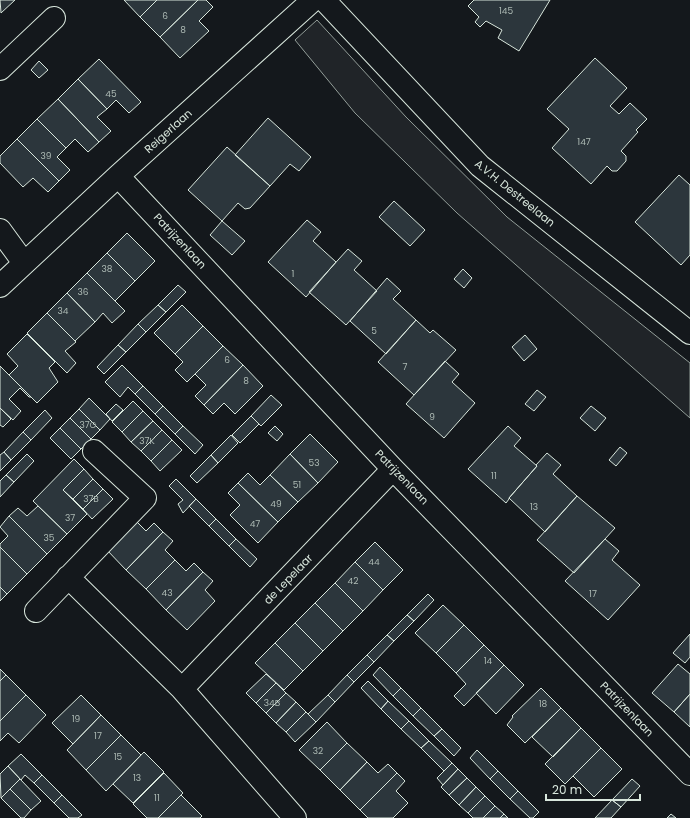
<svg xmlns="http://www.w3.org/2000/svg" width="690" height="818" font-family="Poppins,sans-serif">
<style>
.green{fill:#202428;stroke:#939e99}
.building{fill:#2c363c;stroke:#d8e6dc}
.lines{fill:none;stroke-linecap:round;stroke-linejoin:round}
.minor-casing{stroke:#d8e6dc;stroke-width:24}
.minor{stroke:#14181c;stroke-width:22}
.labels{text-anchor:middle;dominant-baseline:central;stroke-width:3;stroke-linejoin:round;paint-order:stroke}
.number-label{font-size:9px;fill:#adbab4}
.street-label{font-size:11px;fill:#d8e6dc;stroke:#14181c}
</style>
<rect width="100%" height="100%" fill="#14181c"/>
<!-- green -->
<path class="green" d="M317,20L406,117L507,217L690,363V418L457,213L355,113L295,40Z"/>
<!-- building -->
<path class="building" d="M0,0H15L1,13Z
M124,0H157L140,17Z
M157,0H198L160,37L140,17Z
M198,0H206L213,7L199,21L209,31L180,58L160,37Z
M474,0H550L519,51L498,38L502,30L486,21L480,27L475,22L479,17L468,6Z
M595,58L627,88L610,106L619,114L630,103L647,119L636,130L638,132L621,151L626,156V161L617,171H612L607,166L591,184L552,148L569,129L547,109Z
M99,59L141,102L129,113L116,100L107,109L78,79Z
M39,61L48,70L39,78L31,70Z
M78,79L107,109L97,117L111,131L99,142L58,99Z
M58,99L99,142L88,152L75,139L66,148L37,119Z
M268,118L311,157L299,171L290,164L270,186L235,155Z
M37,119L66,148L57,157L70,170L59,181L17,139Z
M17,139L59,181L48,192L33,178L23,187L0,163V156Z
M227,147L270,186L250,208L245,209L238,203L222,221L188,190Z
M679,175L690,185V255L681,265L635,222Z
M394,201L425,230L410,246L379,217Z
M307,220L321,232L313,241L336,262L306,297L268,262Z
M222,221L245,241L232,255L210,235Z
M127,233L155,261L135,281L107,253Z
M348,249L362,261L354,270L377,291L346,325L309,292Z
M107,253L135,281L115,301L87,273Z
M463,269L472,278L464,288L454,279Z
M87,273L125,311L112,323L103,313L95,322L67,293Z
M387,278L401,291L393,299L416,320L386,354L350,321Z
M178,285L186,292L166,312L158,305Z
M67,293L95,322L75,341L47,313Z
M158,305L166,312L146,332L138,324Z
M182,305L203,326L175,354L154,333Z
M47,313L76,342L65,351L76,363L67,373L27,333Z
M416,320L430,333L433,330L456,350L414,395L378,362Z
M138,324L146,332L126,352L118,345Z
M203,326L223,346L187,382L175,370L183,362L175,354Z
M27,334L55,362L49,368L58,382L37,403L9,375L18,366L7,354Z
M525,335L537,349L524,361L512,347Z
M118,345L126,352L104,374L97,367Z
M223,346L243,365L204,405L195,396L206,385L195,374Z
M445,361L459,374L452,382L475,403L444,438L406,404Z
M122,365L143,386L135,394L128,387L120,397L105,382Z
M243,365L263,386L235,414L224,403L213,414L204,405Z
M0,366L31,397H29L20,388L9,399L21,411L13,420L0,408Z
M143,386L163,406L155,414L135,394Z
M537,390L546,397L534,411L525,404Z
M271,395L282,405L261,426L251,416Z
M89,398L110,419L100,430L79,409Z
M133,401L143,411L122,432L112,422Z
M116,404L123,410L112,421L106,414Z
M163,406L183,426L175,434L155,414Z
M591,406L606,418L595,431L580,418Z
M0,408L11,419L3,427L0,425Z
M79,409L100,430L91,439L70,418Z
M45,410L52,418L31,440L23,432Z
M143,411L153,421L131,442L122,432Z
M251,416L259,424L240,443L232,435Z
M70,418L91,439L81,449L60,428Z
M153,421L162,430L141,451L131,442Z
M183,426L203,445L195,454L175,434Z
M275,426L283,434L277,441L268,433Z
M508,426L521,438L514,446L537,466L509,498V499L506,503L468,469Z
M60,428L81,449L71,459L50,438Z
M162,430L172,440L151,461L141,451Z
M23,432L31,440L11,460L4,452Z
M310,434L338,462L318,483L290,454Z
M231,435L238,443L218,463L211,455Z
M172,440L182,450L160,471L151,461Z
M620,447L627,453L616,466L609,460Z
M4,452L11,460L0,471V455Z
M547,453L561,465L553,474L577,496L545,532L509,498L537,466L536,465Z
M27,454L34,461L14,482L6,475Z
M290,454L318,483L298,502L270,475Z
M211,455L218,463L197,483L190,476Z
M74,459L84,469L63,490L87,514L67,534L33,501Z
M84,469L93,479L73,499L63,490Z
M248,473L260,485L270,475L298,502L278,522L238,483Z
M6,475L14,482L0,497V481Z
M93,479L103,489L83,509L73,499Z
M176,479L196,499L183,513L178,504L183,500L169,486Z
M238,483L278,522L258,543L230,515L240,505L228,493Z
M103,489L113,499L92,519L83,509Z
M577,496L615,528L574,573L537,540Z
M196,499L216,519L209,526L189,506Z
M38,506L67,534L47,554L9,516L18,508L27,516Z
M9,516L47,554L27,574L0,547V544L8,536L0,527Z
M216,519L236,539L229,546L209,526Z
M135,520L146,531L154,523L163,532L126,570L106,549Z
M163,532L173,541L165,550L175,560L146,589L126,570Z
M236,539L257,559L250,567L229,546Z
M605,539L619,551L612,560L640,585L608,620L565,581Z
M375,542L403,570L383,590L355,562Z
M0,547L27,574L7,594L0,587Z
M175,560L186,571L194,563L203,572L166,610L146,589Z
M355,562L383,590L363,611L335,583Z
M203,572L213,581L205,590L215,601L187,630L166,610Z
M335,583L363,611L343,631L315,603Z
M0,587L7,594L0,601Z
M428,594L434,600L414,621L407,615Z
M315,603L343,631L323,651L295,623Z
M443,605L464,625L436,653L415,633Z
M407,615L414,621L394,641L387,635Z
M295,623L323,651L303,671L275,643Z
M464,625L484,645L456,673L436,653Z
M690,634V657L685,663L673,653Z
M387,635L394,641L374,662L367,655Z
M275,643L303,671L284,690L255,663Z
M484,645L504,665L464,706L454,696L466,684L456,673Z
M367,655L374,662L354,682L347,675Z
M678,664L690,674V694L674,712L652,693Z
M504,665L524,685L496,714L476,693Z
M380,667L401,688L393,696L373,675Z
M0,669L6,675L0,681Z
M266,674L276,683L256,703L246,693Z
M6,675L26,695L0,721V681Z
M347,675L354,682L335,702L328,695Z
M368,681L388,701L381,709L361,688Z
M276,683L286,693L266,713L256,703Z
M401,688L421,708L413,716L393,696Z
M541,688L561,708L525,743L507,725L513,717L512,716Z
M286,693L296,702L276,723L266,713Z
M690,694V727L674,712Z
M26,695L46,715L19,743L8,733L0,741V721Z
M81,695L101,715L73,744L52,723Z
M328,695L335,702L316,722L308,714Z
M388,701L409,721L401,729L381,709Z
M296,702L306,712L286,732L276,723Z
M421,708L442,729L434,736L413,716Z
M561,708L581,728L553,757L532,737Z
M306,712L316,722L295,742L286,732Z
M101,715L121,735L86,770L67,750Z
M409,721L429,741L421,748L401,729Z
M327,722L347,743L320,770L299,750Z
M581,728L601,748L565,784L545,764Z
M442,729L461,748L454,756L434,736Z
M121,735L141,755L106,791L86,770Z
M429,741L452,763L444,771L421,748Z
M347,743L367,762L340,790L320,770Z
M601,748L622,769L594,797L573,776Z
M477,750L498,771L490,779L470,758Z
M144,752L164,772L133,803L113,784Z
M21,754L42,775L34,783L25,775L21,780L8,766Z
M367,762L378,773L388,764L397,773L360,810L340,790Z
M452,763L458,769L443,785L437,778Z
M8,766L20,779L1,798L0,774Z
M458,769L467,778L449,795L441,787Z
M498,771L518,791L510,799L490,779Z
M164,773L183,793L158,818H147L133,804Z
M397,773L405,781L396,791L408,803L393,818H368L360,810Z
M42,775L62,795L54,803L34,783Z
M467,778L476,787L459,805L449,795Z
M20,779L41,801L31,810L10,789Z
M632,779L640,786L621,807L612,800Z
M476,787L485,796L468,813L459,805Z
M10,789L31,810L24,818H21L1,798Z
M518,791L539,812L533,818H530L510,799Z
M62,795L82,815L78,818H69L54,803Z
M181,795L202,816L200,818H158Z
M485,796L495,806L483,818H473L468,813Z
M612,800L621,807L611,818H595Z
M495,806L504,814L500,818H483Z
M504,814L508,818H500Z
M671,814L676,818H667Z"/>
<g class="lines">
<defs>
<path id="minor" d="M324,0L480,166L690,333
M0,69L54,18
M118,176L393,469L690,774
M0,230L24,263
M0,286L118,176L313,0
M68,577L182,689L295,818
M36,611L145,498L94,451
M182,689L393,469"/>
</defs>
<!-- minor casing -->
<use href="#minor" class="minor-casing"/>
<!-- minor -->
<use href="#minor" class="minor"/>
</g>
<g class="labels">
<!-- number labels -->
<g class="number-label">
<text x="506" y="11">145</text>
<text x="165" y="16">6</text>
<text x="183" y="30">8</text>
<text x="111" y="94">45</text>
<text x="584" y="142">147</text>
<text x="46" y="156">39</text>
<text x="107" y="269">38</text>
<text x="293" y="274">1</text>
<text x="83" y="292">36</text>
<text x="63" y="311">34</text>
<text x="374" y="331">5</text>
<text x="227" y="360">6</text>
<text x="405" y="367">7</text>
<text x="246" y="381">8</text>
<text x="432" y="417">9</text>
<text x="88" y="425">37G</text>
<text x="147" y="441">37K</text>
<text x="314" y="463">53</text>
<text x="494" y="476">11</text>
<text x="297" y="485">51</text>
<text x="91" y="499">37B</text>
<text x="276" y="504">49</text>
<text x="534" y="507">13</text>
<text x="70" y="518">37</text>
<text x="255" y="524">47</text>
<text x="49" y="538">35</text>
<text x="374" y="562">44</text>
<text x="353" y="581">42</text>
<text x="167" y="593">43</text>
<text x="593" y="594">17</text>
<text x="488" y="661">14</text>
<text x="272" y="703">34B</text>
<text x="543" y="704">18</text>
<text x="76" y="719">19</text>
<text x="98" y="736">17</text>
<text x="318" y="751">32</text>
<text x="118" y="757">15</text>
<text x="137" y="778">13</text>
<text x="157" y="798">11</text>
</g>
<!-- street labels -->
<g class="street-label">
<text transform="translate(168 131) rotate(-42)">Reigerlaan</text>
<text transform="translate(515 193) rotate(39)">A.V.H. Destreelaan</text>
<text transform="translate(180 241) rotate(47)">Patrijzenlaan</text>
<text transform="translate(402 477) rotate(46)">Patrijzenlaan</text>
<text transform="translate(288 579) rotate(-46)">de Lepelaar</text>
<text transform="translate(627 709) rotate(46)">Patrijzenlaan</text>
</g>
</g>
<!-- scale -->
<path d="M546 794v6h94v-6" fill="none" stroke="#d8e6dc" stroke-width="2"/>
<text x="552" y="794" font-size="12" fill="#d8e6dc" stroke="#14181c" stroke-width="3" paint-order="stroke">20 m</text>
</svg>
